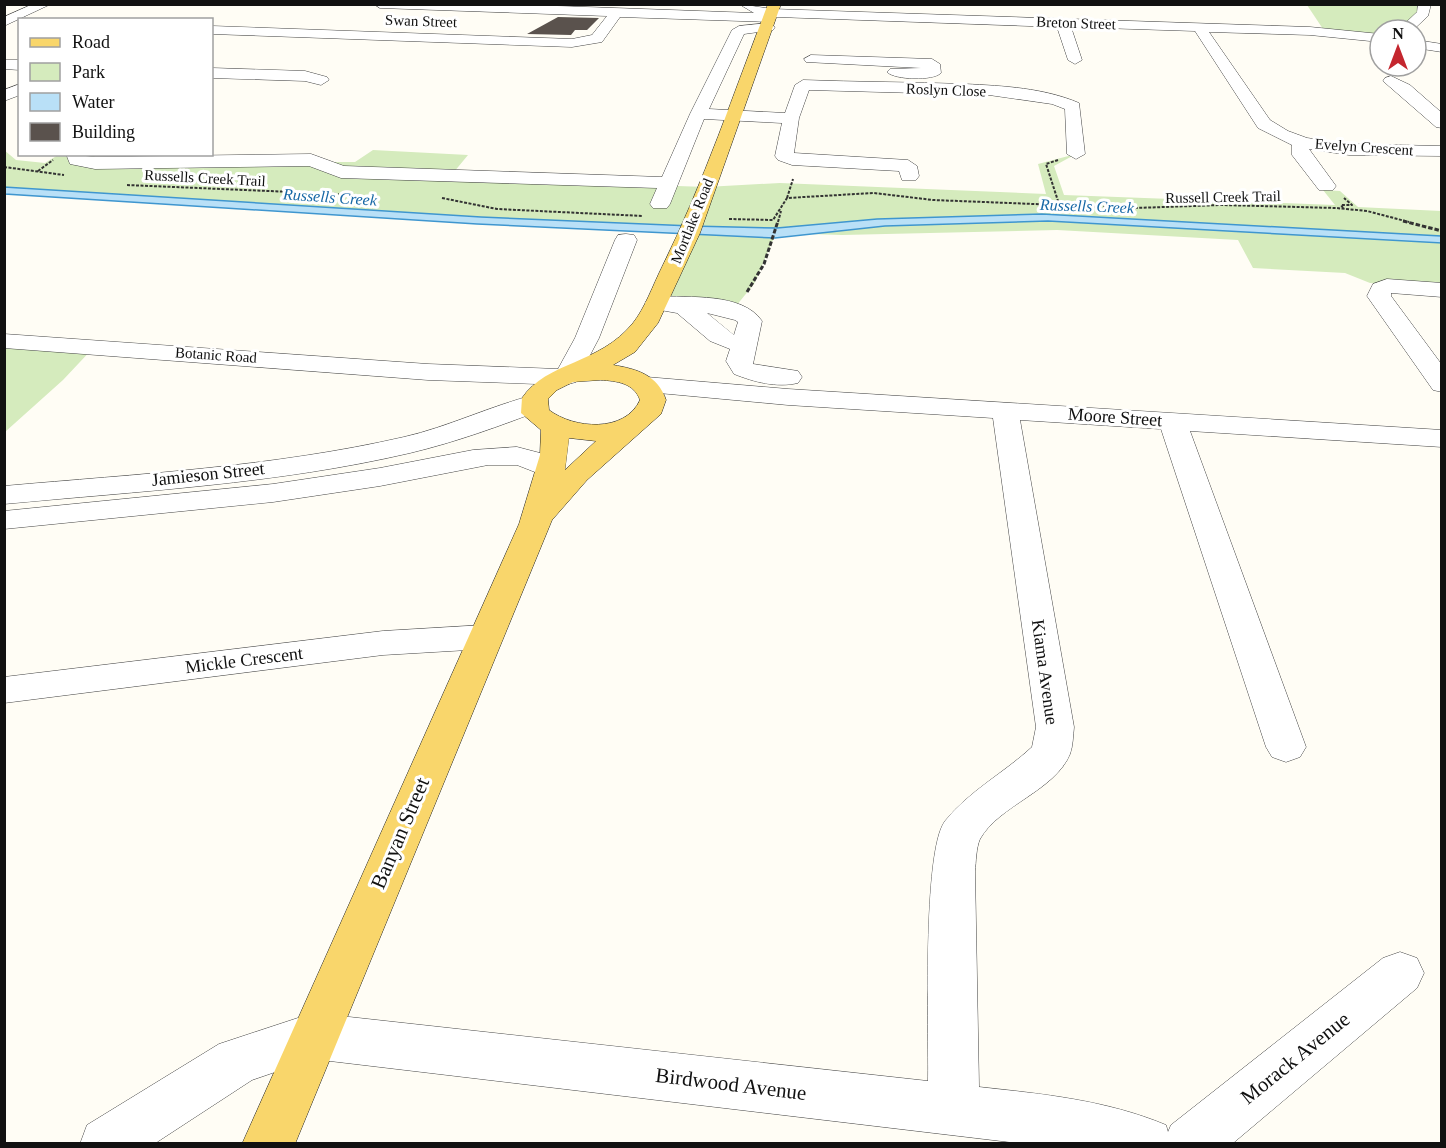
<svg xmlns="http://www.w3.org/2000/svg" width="1446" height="1148" font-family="'Times New Roman',serif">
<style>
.green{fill:#d5ebbd}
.water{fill:#b9e0f7;stroke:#3f96cf;stroke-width:1.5}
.building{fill:#5a524d}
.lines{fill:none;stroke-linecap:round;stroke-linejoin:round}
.minor-casing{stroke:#444;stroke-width:1}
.major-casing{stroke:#222;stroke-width:1}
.path-far1{stroke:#333;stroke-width:2;stroke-dasharray:3 1.5;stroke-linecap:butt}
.path{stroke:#333;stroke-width:3;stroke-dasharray:4.5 2;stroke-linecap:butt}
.minor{fill:#fff;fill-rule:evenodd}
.major{fill:#f9d66b;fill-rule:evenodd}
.labels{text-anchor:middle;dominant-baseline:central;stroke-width:6;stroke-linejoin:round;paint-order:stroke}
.far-street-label{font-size:15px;fill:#111;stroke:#fff}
.far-water-label{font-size:16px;font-style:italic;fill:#1768a6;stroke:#fff}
.street-label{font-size:18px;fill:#111;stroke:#fff}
.near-street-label{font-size:21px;fill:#111;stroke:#fff}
</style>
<rect width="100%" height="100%" fill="#fffdf5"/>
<!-- green -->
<path class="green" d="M1412,4L1425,6L1405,30H1380V38L1325,32L1307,5Z
M4,150L16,160L45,163L58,155L94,154L95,162H355L373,150L468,155L449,178L706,187L780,183L1046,194L1038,164L1076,154L1054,166L1064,195L1335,205L1323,190L1340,191L1358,207L1441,211V287L1370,283L1345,273L1253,268L1238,240L1057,230L842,235L776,233L754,284L736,306L657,303L690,231L5,191Z
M4,341L95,346L63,380L5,432Z"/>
<!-- water -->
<path class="water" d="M4,187L481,217L692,226L777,228L877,219L1042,214L1441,236L1442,243L1048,221L885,226L775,238L477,224L5,194Z"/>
<!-- building -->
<path class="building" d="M558,17L599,18L587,30H575L571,35L527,34Z"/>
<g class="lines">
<defs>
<path id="minor" d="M33,4H51L4,26V17Z
M374,4H504L754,13L739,4L772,9L1310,27L1380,34V42L1310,35L1209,32L1270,120L1288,131L1307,138L1349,144L1442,146V156L1349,155L1309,149L1336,186L1333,190H1319L1292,155V145L1258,128L1195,31L1071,27L1082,60L1075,64L1068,60L1057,27L777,17L771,22L620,17L602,42L572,47L212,34V26L572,39L592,35L607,16L380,8Z
M1418,4H1431L1428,16L1413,30H1398L1417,12Z
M768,23L775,27L773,30L744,34L709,109L785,113L795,85L803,80C857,82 911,82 965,84C1004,86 1044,88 1079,103L1085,154L1076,159L1067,154L1065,109L1052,104L989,95L809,90L799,118L794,153L908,160L917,166L919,176L916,180H902L899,171L792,165L778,160L775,156L782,123L704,119L670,204L667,208H653L650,204L657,188L341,178L309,166L95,169L70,164L66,154L95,157L311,154L344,166L662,177L690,114L732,30L739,26Z
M1416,40L1442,44V52L1416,48Z
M811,55L932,59L940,64L941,73C933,81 895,80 887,72L890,69L921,68L806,62L804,59Z
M4,60H20V70L4,69Z
M212,68L305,71L327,77L329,80L321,85L305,81L212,78Z
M1391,76L1410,85L1442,113V128L1436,127L1383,81L1385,78Z
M20,84V95L4,101V90Z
M626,234L634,235L637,240L599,338L576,382L565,385L428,380L4,348V334L428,364L558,369L575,338L615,240L618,235Z
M1387,279L1442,283V297L1391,293V296L1442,365V392L1433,390L1367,296L1373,284Z
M657,296C689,298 742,292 762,321L753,364L798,371L802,377L798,383C777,388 754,382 734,374L726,361L730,349L710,341L677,313L649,308L645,303L649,298ZM707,313L735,320L738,322L734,335Z
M646,377L788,389L1442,430V447L1190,431L1306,747L1300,757L1286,762L1272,757L1266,747L1161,429L1020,420L1074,727C1073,736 1073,746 1070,754C1055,791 999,805 980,839C976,848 976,862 975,871L979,1087C1043,1094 1106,1100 1166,1125L1168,1132L1171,1125L1383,958L1400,952L1417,958L1424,973L1417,988L1232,1144H1026L313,1059L252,1080L154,1144H80L87,1125L219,1044L313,1013L928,1081C929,1033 922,852 945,821C969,791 1004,773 1032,747L1036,727L993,418L788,405L637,391L633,385L637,379Z
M534,395L544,397L547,403L544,409C500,426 456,442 410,453C277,484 140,491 4,504V486C138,474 273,467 404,437C448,427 490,406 534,395Z
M517,447L540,453L555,465L550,471L540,474L517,465H488L380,486L273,502L4,529V511L273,484L380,468L473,450Z
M485,625L497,629L503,637L497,645L485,649L383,655L4,703V677L383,631Z"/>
<path id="major" d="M768,4H781L700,233L658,323L635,352L613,365C637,369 658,375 666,400L661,414L587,480L552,520L295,1144H242L519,524L540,455L541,430L521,413L522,398C547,361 599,365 633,323C645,308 653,285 662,267C704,182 734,92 768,4ZM601,380C617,381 634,383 640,400C625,433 574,429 549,410L548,399L557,390L573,382ZM569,438L596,441L565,470Z"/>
</defs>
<!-- minor casing -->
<use href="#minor" class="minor-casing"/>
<!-- major casing -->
<use href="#major" class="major-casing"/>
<!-- path-far1 -->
<path class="path-far1" d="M1058,160L1046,164L1059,204
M4,167L64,175
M38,171L53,160
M127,185L339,194
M442,198L497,209L643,216
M787,198L793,179
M1343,208L1341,205H1352L1344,198
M729,219L773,220L787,198L874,193L933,200L1135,208L1222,205L1336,208L1367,211L1409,222
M778,222L781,211"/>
<!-- path -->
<path class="path" d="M1403,221L1442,231
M747,292L764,264L778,221"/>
<!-- minor -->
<use href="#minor" class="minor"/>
<!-- major -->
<use href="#major" class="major"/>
</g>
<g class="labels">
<!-- far-street labels -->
<g class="far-street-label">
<text transform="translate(421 21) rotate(2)">Swan Street</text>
<text transform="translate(1076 23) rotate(2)">Breton Street</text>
<text transform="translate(946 90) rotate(2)">Roslyn Close</text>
<text transform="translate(1364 147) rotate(4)">Evelyn Crescent</text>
<text transform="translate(205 178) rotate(3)">Russells Creek Trail</text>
<text transform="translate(1223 197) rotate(-1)">Russell Creek Trail</text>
<text transform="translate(692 221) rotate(-68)">Mortlake Road</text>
<text transform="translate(216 355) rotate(4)">Botanic Road</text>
</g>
<!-- far-water labels -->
<g class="far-water-label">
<text transform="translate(330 197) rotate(4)">Russells Creek</text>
<text transform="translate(1087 206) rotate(2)">Russells Creek</text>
</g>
<!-- street labels -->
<g class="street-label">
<text transform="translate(1115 417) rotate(4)">Moore Street</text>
<text transform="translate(208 474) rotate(-6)">Jamieson Street</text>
<text transform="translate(244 660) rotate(-7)">Mickle Crescent</text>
<text transform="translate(1045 672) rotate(82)">Kiama Avenue</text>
</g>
<!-- near-street labels -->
<g class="near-street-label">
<text transform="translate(400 833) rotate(-67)">Banyan Street</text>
<text transform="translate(1295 1058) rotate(-39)">Morack Avenue</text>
<text transform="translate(731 1084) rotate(7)">Birdwood Avenue</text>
</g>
</g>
<!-- border -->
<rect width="1446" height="1148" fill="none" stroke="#111111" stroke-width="12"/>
<!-- legend -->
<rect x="18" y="18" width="195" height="138" fill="#ffffff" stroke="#a0a0a0" stroke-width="1.5"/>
<rect x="30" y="38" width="30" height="9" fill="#f9d66b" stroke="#a0a0a0" stroke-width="1.5"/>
<text x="72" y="48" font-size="18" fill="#111111">Road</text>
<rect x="30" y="63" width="30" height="18" fill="#d5ebbd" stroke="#a0a0a0" stroke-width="1.5"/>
<text x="72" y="78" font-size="18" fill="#111111">Park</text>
<rect x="30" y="93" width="30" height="18" fill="#b9e0f7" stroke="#a0a0a0" stroke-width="1.5"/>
<text x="72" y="108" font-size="18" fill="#111111">Water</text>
<rect x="30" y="123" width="30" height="18" fill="#5a524d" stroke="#a0a0a0" stroke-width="1.5"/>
<text x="72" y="138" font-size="18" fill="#111111">Building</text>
<!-- north arrow -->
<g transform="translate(1398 48)"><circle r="28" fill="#ffffff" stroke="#a0a0a0" stroke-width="1.5"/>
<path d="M0-4.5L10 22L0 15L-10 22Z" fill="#c4262e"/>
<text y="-9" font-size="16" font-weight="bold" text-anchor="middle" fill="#111111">N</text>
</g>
</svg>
